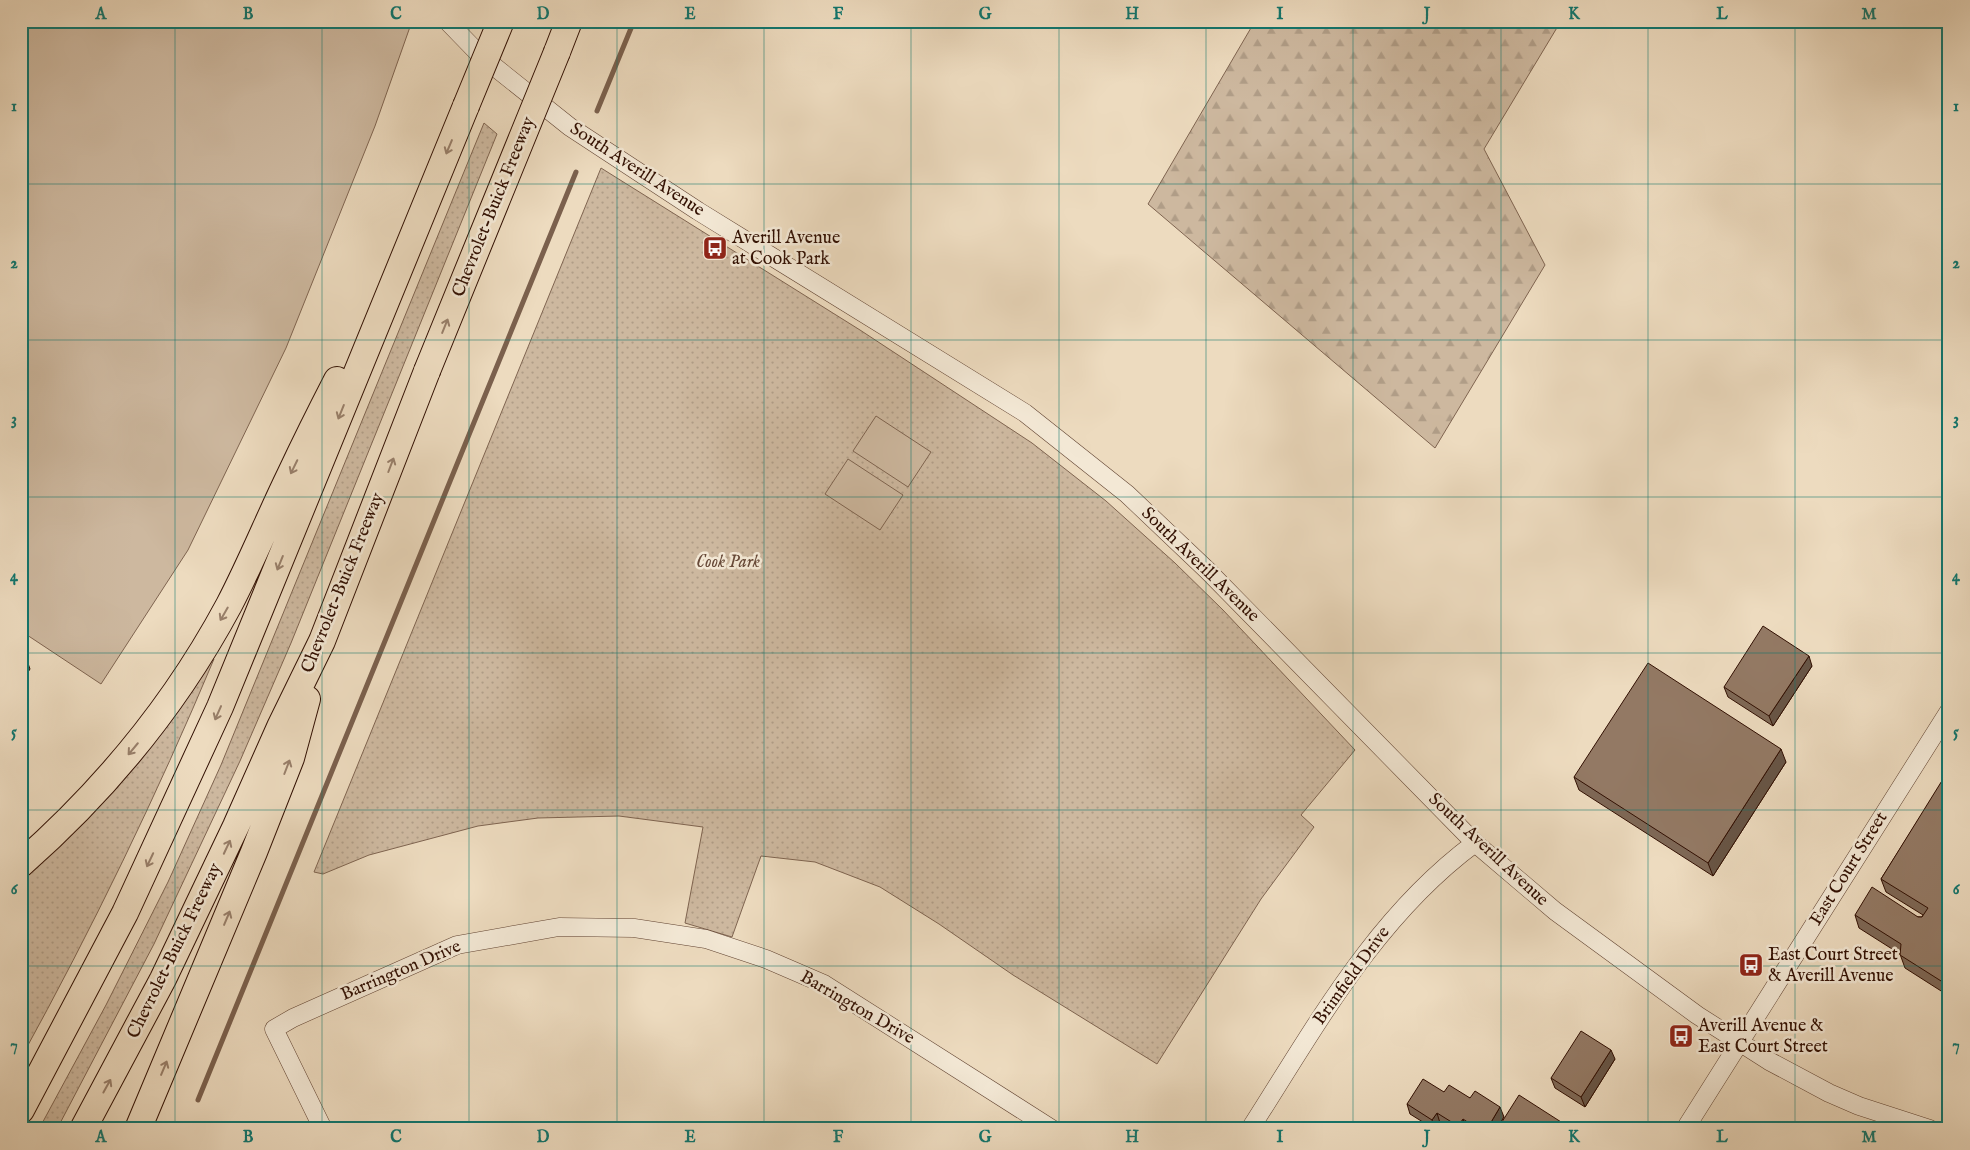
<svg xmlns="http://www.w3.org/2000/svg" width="1970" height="1150" font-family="'IM FELL English',serif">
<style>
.grass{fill:url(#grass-dots);stroke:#7f6450}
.forest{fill:url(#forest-firs);stroke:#7f6450}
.pitch{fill:#cdb89f;stroke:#7f6450}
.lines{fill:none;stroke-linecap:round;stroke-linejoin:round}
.stream{stroke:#7b604d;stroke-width:5}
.minor-casing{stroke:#604231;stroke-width:19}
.highway-casing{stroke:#310f02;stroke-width:28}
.minor{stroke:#f3e8d5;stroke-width:18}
.highway{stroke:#eddbbf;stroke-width:26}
.highway-bridge-casing{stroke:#310f02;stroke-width:28;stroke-linecap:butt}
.highway-bridge{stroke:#eddbbf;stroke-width:26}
.wall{fill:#7e6856;stroke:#310f02}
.shaded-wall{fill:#675546;stroke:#310f02}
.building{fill:#937964;stroke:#310f02}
.oneway{stroke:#987f6a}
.grid{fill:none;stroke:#0f766e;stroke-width:1;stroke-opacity:0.55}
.labels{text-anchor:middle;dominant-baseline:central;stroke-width:5;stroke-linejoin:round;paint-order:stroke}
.street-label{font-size:18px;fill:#310f02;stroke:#f3e8d5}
.poi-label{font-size:18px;fill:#310f02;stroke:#f3e8d5;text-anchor:start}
.park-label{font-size:18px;font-style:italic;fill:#684a39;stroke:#f3e8d5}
.neatline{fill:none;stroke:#0f766e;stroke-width:2}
.grid-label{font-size:16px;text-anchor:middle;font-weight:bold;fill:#0f766e}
</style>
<defs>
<pattern id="grass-dots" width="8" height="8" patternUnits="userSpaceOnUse" patternTransform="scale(1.25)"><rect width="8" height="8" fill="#cdb89f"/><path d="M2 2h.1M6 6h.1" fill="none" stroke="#b09d87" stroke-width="1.8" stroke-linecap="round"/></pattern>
<pattern id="forest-firs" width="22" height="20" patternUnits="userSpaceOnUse" patternTransform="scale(1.25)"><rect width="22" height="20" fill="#cdb89f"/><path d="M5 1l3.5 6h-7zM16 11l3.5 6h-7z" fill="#b09d87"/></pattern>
</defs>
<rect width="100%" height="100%" fill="#eddbbf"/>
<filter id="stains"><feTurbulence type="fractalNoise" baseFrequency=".004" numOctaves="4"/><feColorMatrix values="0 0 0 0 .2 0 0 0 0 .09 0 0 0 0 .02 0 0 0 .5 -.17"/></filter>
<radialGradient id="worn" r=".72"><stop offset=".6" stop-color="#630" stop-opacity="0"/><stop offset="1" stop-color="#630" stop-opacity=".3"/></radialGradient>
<!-- grass -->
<path class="grass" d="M484,123L497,134L291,643L240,761L154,944L57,1129H39L106,1005L168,882L221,765Z
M601,168L860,330L1032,443L1106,501L1175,563L1223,610L1355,750L1301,815L1314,827L1261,899L1157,1064L1013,975L939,924L880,887L815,862L761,856L732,937L685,923L703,827L619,816L538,818L478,826L369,855L323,874L314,872Z
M210,657L214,659C157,795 92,929 21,1058V878L52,850Z"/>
<!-- forest -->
<path class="forest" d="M1255,21H1561L1484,149L1545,265L1435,448L1148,204Z"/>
<!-- pitch -->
<path class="pitch" d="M21,21H408L411,24L375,126L286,348L188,550L101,684L21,631Z
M876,416L931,452L908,487L853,451Z
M848,459L903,495L880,530L825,494Z"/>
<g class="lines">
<!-- stream -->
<path class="stream" d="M597,111L634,21
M198,1100L576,172"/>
<defs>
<path id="minor" d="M447,21L481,56L570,127L698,211L1025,413L1127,494L1207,570L1475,843L1555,911L1697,1015L1769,1061L1829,1093L1859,1106L1930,1129
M323,1129L274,1029L293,1018L457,945L559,927L634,928L706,939L766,959L824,984L1052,1129
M1250,1129C1316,1026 1375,917 1475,843
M1685,1129L1949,711"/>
<path id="highway" d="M557,52L569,21
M21,864C105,790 176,704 229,605C251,563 269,518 290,475C305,443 321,411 337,380
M21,1110L125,913L220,707L466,106
M83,1129L163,979L236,826L280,727L322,641L427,371
M138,1129L254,852L291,758L307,699"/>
</defs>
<!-- minor casing -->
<use href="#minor" class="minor-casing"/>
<!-- highway casing -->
<use href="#highway" class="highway-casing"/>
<!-- minor -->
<use href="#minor" class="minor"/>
<!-- highway -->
<use href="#highway" class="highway"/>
<defs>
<path id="highway-bridge" d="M466,106L501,21
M427,371L557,52"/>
</defs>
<!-- highway-bridge casing -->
<use href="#highway-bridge" class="highway-bridge-casing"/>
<!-- highway-bridge -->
<use href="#highway-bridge" class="highway-bridge"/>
</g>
<!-- wall -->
<path class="wall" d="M1812,666L1773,726L1728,697L1724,687Z
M1786,762L1713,876L1579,790L1574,777Z
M1949,771V996L1905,968L1900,954L1859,928L1855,915L1922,917L1923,915L1886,892L1881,879Z
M1615,1059L1585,1107L1555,1088L1551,1078Z
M1444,1092L1470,1098L1504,1117L1496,1129H1450L1440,1123L1436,1129H1434L1410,1114L1407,1104Z"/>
<!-- shaded-wall -->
<path class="shaded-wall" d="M25,655L30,669L21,683V662Z
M1809,656L1812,666L1773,726L1769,716Z
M1781,749L1786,762L1713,876L1708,863Z
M1611,1050L1615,1059L1585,1107L1581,1097Z
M1500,1107L1504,1117L1496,1129H1487Z
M1437,1113L1440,1123L1436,1129L1432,1120Z
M1463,1119L1466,1129H1459L1458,1126Z"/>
<!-- building -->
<path class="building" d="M1763,626L1809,656L1769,716L1724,687Z
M21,653L25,655L21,662Z
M1648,663L1781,749L1708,863L1574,777Z
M1948,771H1949V986L1900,955L1901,944L1855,915L1872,887L1918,917H1922L1928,908L1881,879Z
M1581,1031L1611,1050L1581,1097L1551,1078Z
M1423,1079L1444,1092L1449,1085L1470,1098L1475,1091L1500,1107L1487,1129H1478L1463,1119L1458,1126L1437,1113L1432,1120L1407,1104Z
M1519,1095L1572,1129H1506L1500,1125Z"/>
<!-- one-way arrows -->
<defs><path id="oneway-shaft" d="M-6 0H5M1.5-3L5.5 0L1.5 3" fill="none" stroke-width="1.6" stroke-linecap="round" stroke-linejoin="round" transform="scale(1.25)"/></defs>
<g class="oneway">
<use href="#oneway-shaft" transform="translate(449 147) rotate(113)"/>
<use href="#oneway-shaft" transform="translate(445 326) rotate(-68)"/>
<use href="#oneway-shaft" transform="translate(341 412) rotate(112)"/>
<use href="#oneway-shaft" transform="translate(391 465) rotate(-69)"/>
<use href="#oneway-shaft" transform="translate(294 467) rotate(116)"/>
<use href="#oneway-shaft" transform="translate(280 563) rotate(112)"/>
<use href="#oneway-shaft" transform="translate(224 614) rotate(120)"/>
<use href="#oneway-shaft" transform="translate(218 713) rotate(114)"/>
<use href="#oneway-shaft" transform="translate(133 749) rotate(130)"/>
<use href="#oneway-shaft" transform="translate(287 767) rotate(-69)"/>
<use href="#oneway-shaft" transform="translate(227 847) rotate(-65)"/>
<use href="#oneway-shaft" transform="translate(150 860) rotate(115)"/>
<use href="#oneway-shaft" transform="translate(227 918) rotate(-67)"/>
<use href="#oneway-shaft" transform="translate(164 1068) rotate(-67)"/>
<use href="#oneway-shaft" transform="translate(107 1086) rotate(-61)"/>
</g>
<!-- grid -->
<path class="grid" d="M175,21V1129M322,21V1129M469,21V1129M617,21V1129M764,21V1129M911,21V1129M1059,21V1129M1206,21V1129M1353,21V1129M1501,21V1129M1648,21V1129M1795,21V1129M21,184H1949M21,340H1949M21,497H1949M21,653H1949M21,810H1949M21,966H1949"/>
<!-- icons -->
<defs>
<symbol id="bus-square" viewBox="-11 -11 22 22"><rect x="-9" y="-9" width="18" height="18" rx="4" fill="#8f2418" stroke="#f3e8d5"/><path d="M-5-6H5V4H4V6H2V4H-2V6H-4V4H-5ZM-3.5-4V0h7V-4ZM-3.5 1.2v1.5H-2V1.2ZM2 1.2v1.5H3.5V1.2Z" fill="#fff"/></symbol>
</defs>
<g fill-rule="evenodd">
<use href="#bus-square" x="701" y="234" width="28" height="28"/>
<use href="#bus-square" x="1737" y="951" width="28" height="28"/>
<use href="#bus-square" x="1667" y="1022" width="28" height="28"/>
</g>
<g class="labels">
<!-- street labels -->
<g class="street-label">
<text transform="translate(637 170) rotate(33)">South Averill Avenue</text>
<text transform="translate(494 207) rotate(-68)">Chevrolet-Buick Freeway</text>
<text transform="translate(1200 565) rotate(44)">South Averill Avenue</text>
<text transform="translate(343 583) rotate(-68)">Chevrolet-Buick Freeway</text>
<text transform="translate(1488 850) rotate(43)">South Averill Avenue</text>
<text transform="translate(1849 869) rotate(-58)">East Court Street</text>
<text transform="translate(175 951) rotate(-64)">Chevrolet-Buick Freeway</text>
<text transform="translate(401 971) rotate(-23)">Barrington Drive</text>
<text transform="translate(1352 976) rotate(-54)">Brimfield Drive</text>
<text transform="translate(857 1008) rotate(30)">Barrington Drive</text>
</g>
<!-- poi labels -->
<g class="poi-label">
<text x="732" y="238">Averill Avenue<tspan x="732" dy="21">at Cook Park</tspan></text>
<text x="1768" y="955">East Court Street<tspan x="1768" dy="21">&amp; Averill Avenue</tspan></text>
<text x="1698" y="1026">Averill Avenue &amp;<tspan x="1698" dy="21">East Court Street</tspan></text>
</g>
<!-- park labels -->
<g class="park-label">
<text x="728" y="562">Cook Park</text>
</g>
</g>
<!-- margin -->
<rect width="1970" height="1150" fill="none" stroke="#eddbbf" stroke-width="55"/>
<rect x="28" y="28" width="1914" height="1094" class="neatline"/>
<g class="grid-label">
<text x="101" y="19">A</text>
<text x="248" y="19">B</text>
<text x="396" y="19">C</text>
<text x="543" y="19">D</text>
<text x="690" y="19">E</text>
<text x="838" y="19">F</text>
<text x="985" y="19">G</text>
<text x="1132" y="19">H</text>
<text x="1280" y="19">I</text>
<text x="1427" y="19">J</text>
<text x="1574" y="19">K</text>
<text x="1722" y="19">L</text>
<text x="1869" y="19">M</text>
<text x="14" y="111">1</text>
<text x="1956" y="111">1</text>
<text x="14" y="268">2</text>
<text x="1956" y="268">2</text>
<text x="14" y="424">3</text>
<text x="1956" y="424">3</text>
<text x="14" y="581">4</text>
<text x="1956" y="581">4</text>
<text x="14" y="737">5</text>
<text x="1956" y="737">5</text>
<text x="14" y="894">6</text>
<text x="1956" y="894">6</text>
<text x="14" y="1050">7</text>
<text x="1956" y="1050">7</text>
<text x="101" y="1142">A</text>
<text x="248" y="1142">B</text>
<text x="396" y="1142">C</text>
<text x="543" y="1142">D</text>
<text x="690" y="1142">E</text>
<text x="838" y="1142">F</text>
<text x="985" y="1142">G</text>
<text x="1132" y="1142">H</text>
<text x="1280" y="1142">I</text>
<text x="1427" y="1142">J</text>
<text x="1574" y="1142">K</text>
<text x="1722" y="1142">L</text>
<text x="1869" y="1142">M</text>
</g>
<rect width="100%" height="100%" filter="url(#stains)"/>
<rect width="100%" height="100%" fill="url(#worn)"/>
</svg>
